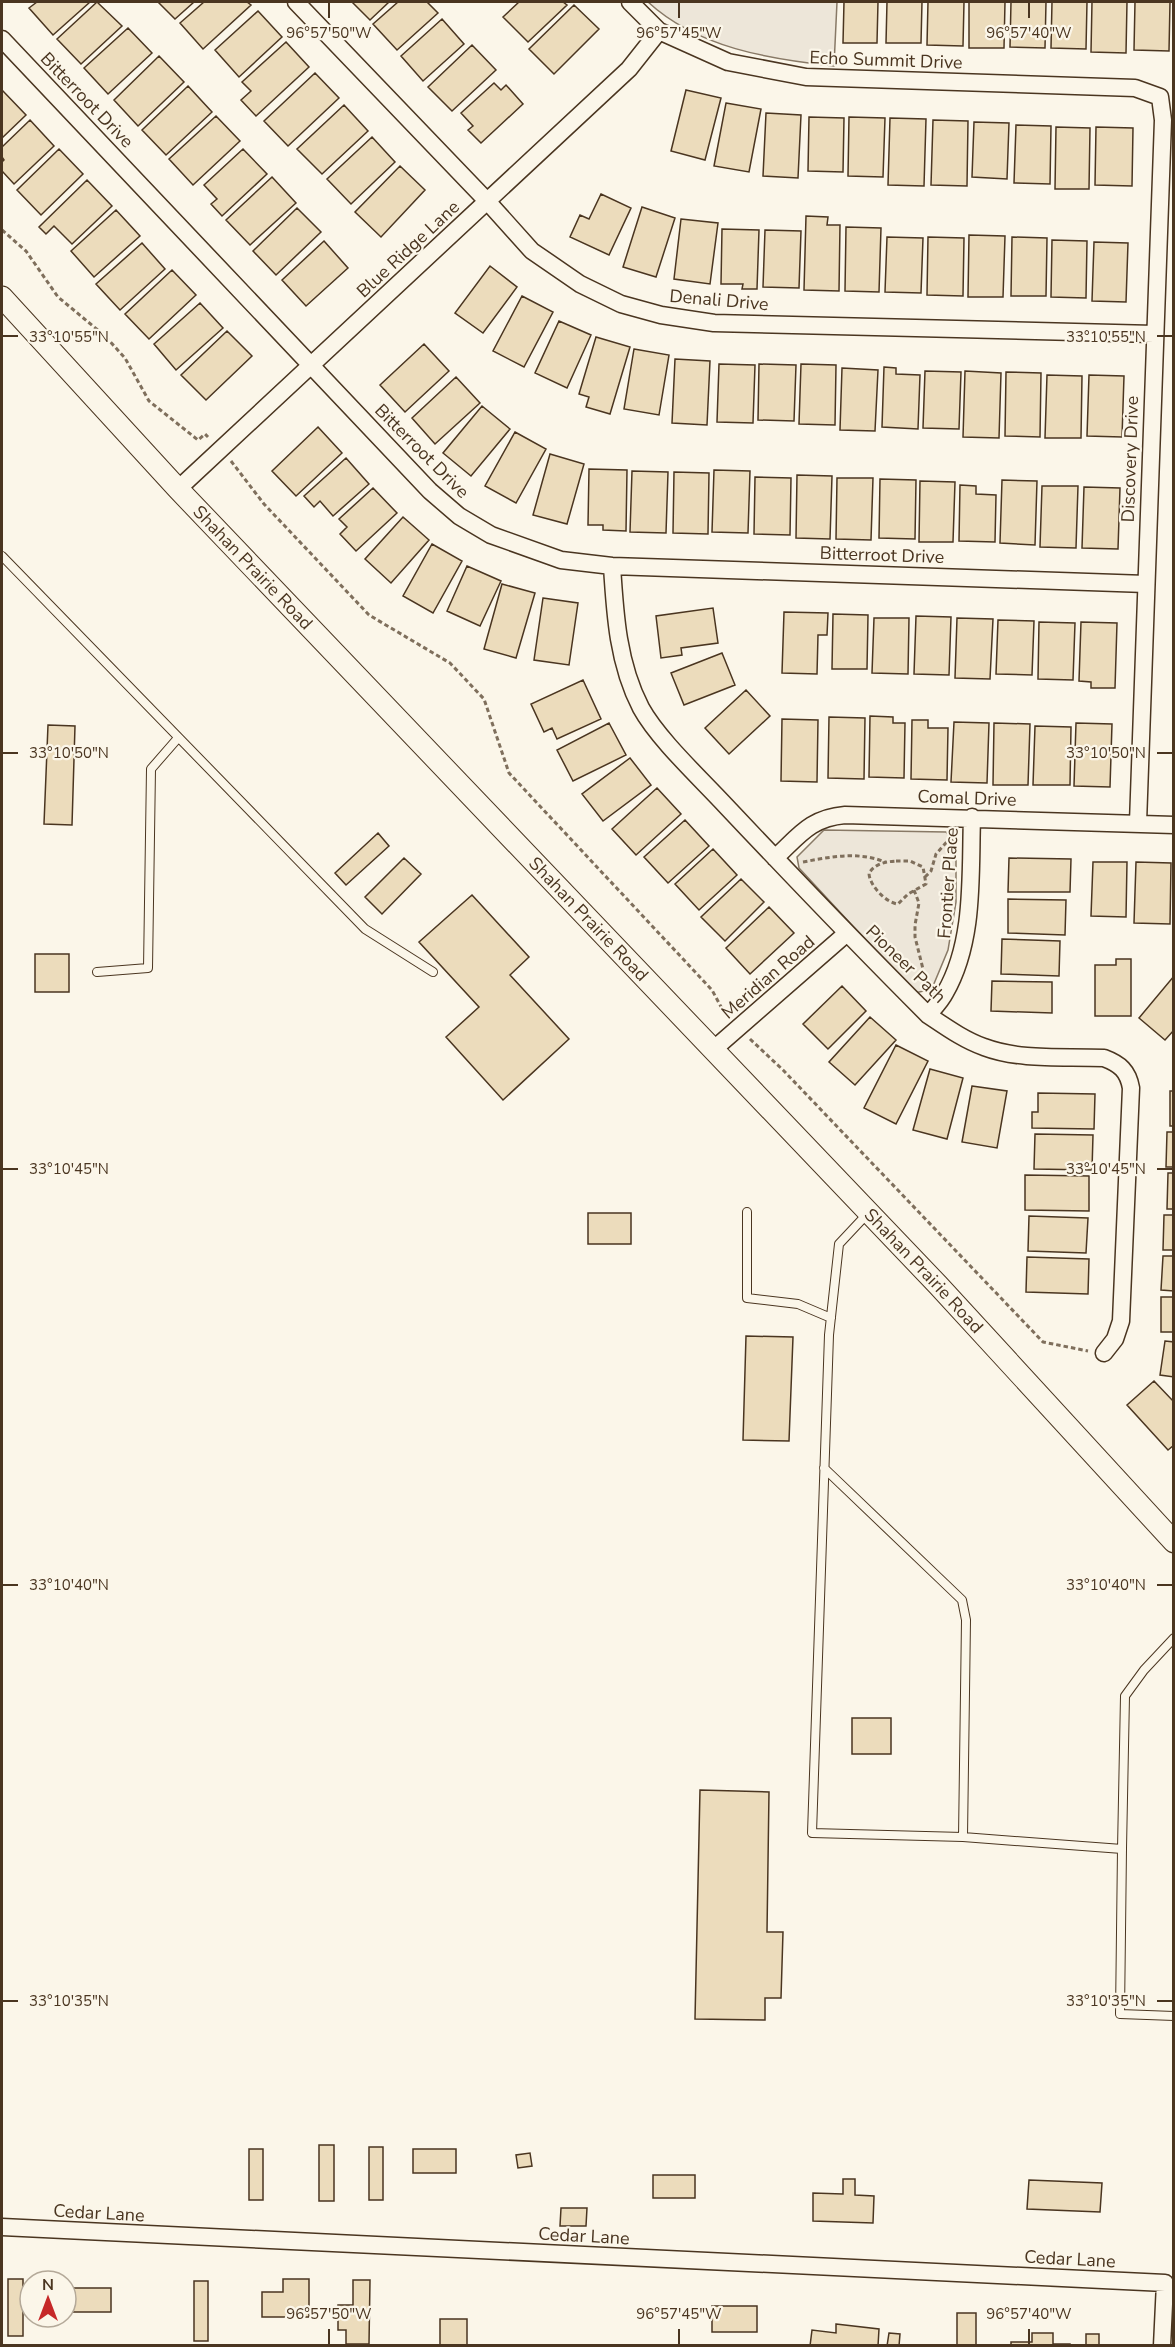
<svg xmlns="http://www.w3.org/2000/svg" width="1175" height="2347" font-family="'Nunito Sans',sans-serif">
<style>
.green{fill:#ede6d9;stroke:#887966;stroke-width:1.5}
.building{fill:#ecdcbc;stroke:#4a3520;stroke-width:1.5}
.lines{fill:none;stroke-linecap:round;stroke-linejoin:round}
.service-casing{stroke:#4a3520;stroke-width:10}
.minor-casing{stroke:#4a3520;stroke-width:19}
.tertiary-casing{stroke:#4a3520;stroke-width:23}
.path{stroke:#7f6f5c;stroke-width:3;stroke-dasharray:4.5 3;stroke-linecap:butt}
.service{stroke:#fbf6e9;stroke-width:8}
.minor{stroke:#fbf6e9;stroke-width:16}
.tertiary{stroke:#fbf6e9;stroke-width:21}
.ticks{fill:none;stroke:#4a3520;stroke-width:2}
.labels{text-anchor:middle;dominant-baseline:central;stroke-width:4.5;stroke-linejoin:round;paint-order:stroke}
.street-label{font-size:18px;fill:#4a3520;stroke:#fbf6e9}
.ticks-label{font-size:15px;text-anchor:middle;fill:#4a3520;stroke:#fbf6e9;stroke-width:4.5;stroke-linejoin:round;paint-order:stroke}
</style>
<rect width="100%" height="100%" fill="#fbf6e9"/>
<!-- green -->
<path class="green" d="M648,2H837L834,66C769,59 698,48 648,2Z
M824,830L946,832L956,844V902L948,950L933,986L928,990L915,993L799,868L797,857Z"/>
<!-- building -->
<path class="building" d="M37,2H90L53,35L29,8Z
M97,2L122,26L81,64L57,39Z
M158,2H194L175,19Z
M204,2H247L251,5L203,49L180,23Z
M352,2H389L370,20Z
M398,2H427L438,13L397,50L373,24Z
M519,2H563L567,5L528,42L503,17Z
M844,2H878L877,43H843Z
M887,2H922L921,43H886Z
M928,2H964L963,46L927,45Z
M969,2H1005L1004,48H969Z
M1011,2H1046L1045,48L1010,47Z
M1052,2H1087L1086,49L1051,48Z
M1092,2H1127L1126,53L1091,52Z
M1135,2H1170L1169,51L1134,50Z
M574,5L599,29L554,74L529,49Z
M258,11L282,37L239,77L215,50Z
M442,19L464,44L423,81L401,56Z
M128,28L152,53L108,94L84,68Z
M286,42L309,67L256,116L241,100L251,91L242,82Z
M472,45L496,70L452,111L428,87Z
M159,56L184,82L138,126L114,100Z
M315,73L339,98L288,146L264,121Z
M494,83L501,90L506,85L523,104L481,143L468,130L473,126L461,113Z
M188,86L212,112L166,155L142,130Z
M2,90L26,115L2,138Z
M686,90L721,98L705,160L671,151Z
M726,103L761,109L749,172L714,166Z
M344,105L368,131L322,174L297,149Z
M766,113L801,115L798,178L763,176Z
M216,116L240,141L193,185L169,159Z
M809,117L844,118L843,172L808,171Z
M849,117L885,118L883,177L848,176Z
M890,118L926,119L924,186L888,185Z
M30,120L54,146L14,184L2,171V162L4,160L2,157V147Z
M933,120L968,121L967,186L931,185Z
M974,122L1009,123L1007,179L972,177Z
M1016,125L1051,126L1050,184L1014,183Z
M1056,127L1090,128L1089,189H1055Z
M1096,127L1133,128L1132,186L1095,185Z
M372,137L395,162L351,204L327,179Z
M59,149L83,174L41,215L17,190Z
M243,149L267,174L222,216L211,204L217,199L204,185Z
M400,166L425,190L381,237L355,212Z
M272,177L296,203L250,245L226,220Z
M87,180L112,206L72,244L54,226L46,234L39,227Z
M601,194L631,208L609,255L570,237L580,215L589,219Z
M642,207L675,218L656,277L623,267Z
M297,208L321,232L276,275L253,251Z
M116,210L140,236L94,277L71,251Z
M806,216L828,217L827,225H840L839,291L804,290Z
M681,219L718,223L710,284L674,279Z
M846,227L881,228L879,292L845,291Z
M722,229L759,230L757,289H742L743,284H721Z
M765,230L801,231L799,288L763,287Z
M969,235L1005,236L1003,297H968Z
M887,237L923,238L921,293L885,292Z
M928,237L964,238L963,296L927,295Z
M1012,237L1047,238L1046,296H1011Z
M1052,240L1087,241L1086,298L1051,297Z
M324,241L348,268L306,306L282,280Z
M1094,242L1128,243L1126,302L1092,301Z
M142,243L165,269L120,310L96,284Z
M490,266L517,287L483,333L455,313Z
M172,270L196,295L149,339L125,314Z
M522,296L553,312L524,367L493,351Z
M200,303L223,328L176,370L154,344Z
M559,321L591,335L567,388L535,373Z
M227,331L252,356L206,400L181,375Z
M596,337L630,347L610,414L586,407L589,397L579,394Z
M424,344L449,371L405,412L380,385Z
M634,349L669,355L659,415L624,409Z
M675,359L710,361L707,425L672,423Z
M719,364L755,365L753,423L717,422Z
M759,364L796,365L794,421L758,420Z
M801,364L836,365L835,425L799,424Z
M884,367L896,368V374L920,375L918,429L882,427Z
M842,368L878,370L875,431L840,430Z
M925,371L961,372L959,429L923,428Z
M965,371L1001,373L999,438L963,437Z
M1006,372L1041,373L1040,437L1005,436Z
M1047,375L1082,376L1081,438H1045Z
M1089,375L1124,376L1122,437L1087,436Z
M456,377L480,403L435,444L412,418Z
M482,406L510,429L471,476L443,453Z
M318,427L342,453L296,496L272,471Z
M515,432L546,449L516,503L485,486Z
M550,454L584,464L567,524L533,515Z
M346,458L369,484L333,516L320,501L314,507L304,496Z
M589,469L627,470L626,531L603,530V525H588Z
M714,470L750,471L748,533L712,532Z
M632,471L668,472L666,533L630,532Z
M674,472L709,473L708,534L673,533Z
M797,475L832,476L830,539L796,538Z
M755,477L791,478L790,535L754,534Z
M837,478H873L871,540L836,539Z
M880,479L916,480L915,539L879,538Z
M1002,480L1037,481L1035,545L1000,543Z
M920,481L955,482L953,542H919Z
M960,485L976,486V494L996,495L995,542L959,541Z
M1042,486H1078L1076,548L1040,547Z
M1084,487L1120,488L1118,549L1082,548Z
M373,488L397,513L356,551L340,534L347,527L339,519Z
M403,517L429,540L391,583L365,559Z
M432,544L462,561L433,613L403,596Z
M467,566L501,581L480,626L447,611Z
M502,584L535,593L516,658L484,649Z
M543,598L578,603L569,665L534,660Z
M713,608L718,643L681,648L682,655L661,658L656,616Z
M784,612L828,613L827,635H818L817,674L782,673Z
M833,614L868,615L867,669H832Z
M916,616L951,617L949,675L914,674Z
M874,618H909L908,674L872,673Z
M957,618L993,619L990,679L955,678Z
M998,620L1034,621L1032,675L996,674Z
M1039,622L1075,623L1073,680L1038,679Z
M1081,622L1117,623L1115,688H1091V682L1079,681Z
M722,653L735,685L684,705L671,673Z
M583,680L601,719L557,739L552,728L544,732L531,704Z
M746,690L770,716L729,754L705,728Z
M870,716L893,717V723H905L904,778L869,777Z
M829,717L865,718L864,779L828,778Z
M782,719L818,720L817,782L781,781Z
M912,720H928V728H948L947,780L911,779Z
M954,722L989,723L987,783L951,782Z
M609,723L626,755L573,781L557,750Z
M994,723L1030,724L1028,785H993Z
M1076,723L1112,724L1110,787L1074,786Z
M48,725L75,726L72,825L44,824Z
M1035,726L1071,727L1070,785H1033Z
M630,758L651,785L603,821L582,794Z
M657,788L681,814L636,855L612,829Z
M685,820L709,846L668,883L644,857Z
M378,833L389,846L346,885L335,873Z
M713,849L737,875L699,910L675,884Z
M404,858L421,874L382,914L365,897Z
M1009,858L1071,859L1070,892H1008Z
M1093,862H1127L1126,917L1091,916Z
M1136,862L1171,863L1170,924L1134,923Z
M741,879L764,902L725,941L701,917Z
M472,895L529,957L510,975L569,1039L503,1100L446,1037L479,1007L419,942Z
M1008,899L1066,900L1065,935L1008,933Z
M769,907L794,933L750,974L726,948Z
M1002,939L1060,941L1059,976L1001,974Z
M35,954H69V992H35Z
M1116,959H1131V1016H1095V965H1116Z
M1174,976V1030L1165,1040L1139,1018Z
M992,981L1052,982V1013L991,1011Z
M842,986L866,1011L828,1049L803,1024Z
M870,1017L896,1040L855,1085L829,1062Z
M896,1045L928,1061L896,1124L864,1108Z
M930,1069L963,1078L947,1139L913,1130Z
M972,1086L1007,1091L997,1148L962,1142Z
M1170,1091H1174V1126H1170Z
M1038,1093L1095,1094L1094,1129L1032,1128V1112H1038Z
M1167,1132H1174V1167H1166Z
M1035,1134L1093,1135L1092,1170L1034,1169Z
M1168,1173H1174V1209H1167Z
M1025,1175L1089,1176V1211L1025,1210Z
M588,1213H631V1244H588Z
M1164,1215H1174V1250H1163Z
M1029,1216L1088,1218L1086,1253L1028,1251Z
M1163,1256H1174V1291L1161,1290Z
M1027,1257L1089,1259L1088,1294L1026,1292Z
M1161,1297H1174V1332H1161Z
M746,1336L793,1337L789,1441L743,1440Z
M1165,1341L1174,1342V1377L1160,1375Z
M1154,1381L1174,1402V1445L1168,1450L1127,1405Z
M852,1718H891V1754H852Z
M700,1790L769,1792L767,1932H783L781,1998H765V2020L695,2019Z
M319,2145H334V2201H319Z
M369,2147H383V2200H369Z
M249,2149H263V2200H249Z
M413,2149H456V2173H413Z
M530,2153L532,2166L518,2168L516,2155Z
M653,2175H695V2198H653Z
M843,2179H855V2195L874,2196L873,2223L813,2221V2193L843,2194Z
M1029,2180L1102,2183L1100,2212L1027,2209Z
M561,2208H587L586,2226H560Z
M8,2279H23V2336H8Z
M283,2279H309V2317H262V2292H283Z
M353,2280H370L369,2344H346V2330H338V2305H353Z
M194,2281H208V2341H194Z
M66,2288H111V2312H66Z
M712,2306H757V2332H712Z
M957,2313H976V2346H957Z
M440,2319H467V2346H440Z
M836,2324L879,2329L878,2346H810L812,2330L836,2333Z
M889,2333L900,2334L899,2346H887Z
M1032,2333H1053V2344H1070V2346H1011V2342H1032Z
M1086,2334H1099V2346H1086Z"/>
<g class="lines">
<defs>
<path id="service" d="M2,556L365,929L433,972
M97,972L148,968L151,769L178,738
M747,1212V1298L798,1304L831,1318
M824,1468L962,1600L966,1620L963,1837L812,1833L829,1335L839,1244L869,1212
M963,1837L1122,1849L1125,1696L1144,1670L1174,1638
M1122,1849L1120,2014L1174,2016"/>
<path id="minor" d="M296,2L487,201L532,251L580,284L621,304L661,315L714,323L1154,334
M630,2L659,31L728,62L806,77L1135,88L1160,97L1163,120L1138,823
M2,39L430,491L459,516L491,535L561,560L612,566L1146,584
M178,489L629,69L659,31
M612,566C615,615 618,664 641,708C658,739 700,778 725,805C792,876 859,946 928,1015C946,1027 964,1040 984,1047C1021,1061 1065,1056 1104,1058C1120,1064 1128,1071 1131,1088L1121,1321L1115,1339L1104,1353
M775,858C799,836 810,818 845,815L1174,825
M928,1015C934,1008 941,1001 945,993C975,941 970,875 972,817
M714,1049L847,933
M2,2227L1165,2283L1162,2346"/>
<g id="tertiary">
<path id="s1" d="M2,297L178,489L938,1285L1174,1542"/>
</g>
</defs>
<!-- service casing -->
<use href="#service" class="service-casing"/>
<!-- minor casing -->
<use href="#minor" class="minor-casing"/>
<!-- tertiary casing -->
<use href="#tertiary" class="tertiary-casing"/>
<!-- path -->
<path class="path" d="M2,230L26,251L58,297L105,336L125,358L149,401L198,440L205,434L208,437
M231,461L264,504L369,615L450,663L484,699L509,773L712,990L726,1016
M896,861H910L923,867L926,884L908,894L898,904C886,903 869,885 869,873C876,863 885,862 896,861Z
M803,862C830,857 858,851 885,862
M925,877L931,871L936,854L952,836
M914,890L919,903L915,925V937L923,969V985
M750,1039L783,1070L1043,1342L1088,1351"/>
<!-- service -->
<use href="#service" class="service"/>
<!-- minor -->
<use href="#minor" class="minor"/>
<!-- tertiary -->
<use href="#tertiary" class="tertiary"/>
</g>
<!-- ticks -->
<path class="ticks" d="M329,3V18M679,3V18M1029,3V18M3,336H18M1157,336H1172M3,753H18M1157,753H1172M3,1169H18M1157,1169H1172M3,1585H18M1157,1585H1172M3,2001H18M1157,2001H1172M329,2329V2344M679,2329V2344M1029,2329V2344"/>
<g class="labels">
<!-- street labels -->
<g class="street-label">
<text transform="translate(886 60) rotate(2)">Echo Summit Drive</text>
<text transform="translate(87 100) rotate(46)">Bitterroot Drive</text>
<text transform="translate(408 249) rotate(-43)">Blue Ridge Lane</text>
<text transform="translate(719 300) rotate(5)">Denali Drive</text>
<text transform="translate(422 451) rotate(45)">Bitterroot Drive</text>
<text transform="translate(1130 459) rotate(-88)">Discovery Drive</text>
<text transform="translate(882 555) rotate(2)">Bitterroot Drive</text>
<text stroke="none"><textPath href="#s1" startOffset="369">Shahan Prairie Road</textPath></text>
<text transform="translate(967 798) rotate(2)">Comal Drive</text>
<text transform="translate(948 883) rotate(-86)">Frontier Place</text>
<text stroke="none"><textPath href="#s1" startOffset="855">Shahan Prairie Road</textPath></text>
<text transform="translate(906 964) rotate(44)">Pioneer Path</text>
<text transform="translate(768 977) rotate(-41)">Meridian Road</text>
<text stroke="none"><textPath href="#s1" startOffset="1341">Shahan Prairie Road</textPath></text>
<text transform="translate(99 2213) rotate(3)">Cedar Lane</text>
<text transform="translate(584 2236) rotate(3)">Cedar Lane</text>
<text transform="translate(1070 2259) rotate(3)">Cedar Lane</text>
</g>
</g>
<g class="ticks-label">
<text x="329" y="38">96°57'50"W</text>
<text x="679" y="38">96°57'45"W</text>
<text x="1029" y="38">96°57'40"W</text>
<text x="69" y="342">33°10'55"N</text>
<text x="1106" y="342">33°10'55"N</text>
<text x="69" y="758">33°10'50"N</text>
<text x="1106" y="758">33°10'50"N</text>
<text x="69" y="1174">33°10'45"N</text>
<text x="1106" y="1174">33°10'45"N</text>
<text x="69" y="1590">33°10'40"N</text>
<text x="1106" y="1590">33°10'40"N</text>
<text x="69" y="2006">33°10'35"N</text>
<text x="1106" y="2006">33°10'35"N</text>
<text x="329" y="2319">96°57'50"W</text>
<text x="679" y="2319">96°57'45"W</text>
<text x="1029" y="2319">96°57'40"W</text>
</g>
<!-- border -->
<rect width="1175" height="2347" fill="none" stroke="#4a3520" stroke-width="6"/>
<!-- north arrow -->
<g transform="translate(48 2299)"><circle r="28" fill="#fbf6e9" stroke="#b4a999" stroke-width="1.5"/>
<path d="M0-4.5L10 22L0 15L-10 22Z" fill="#c62828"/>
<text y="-9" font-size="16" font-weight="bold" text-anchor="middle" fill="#4a3520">N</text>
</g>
</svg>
